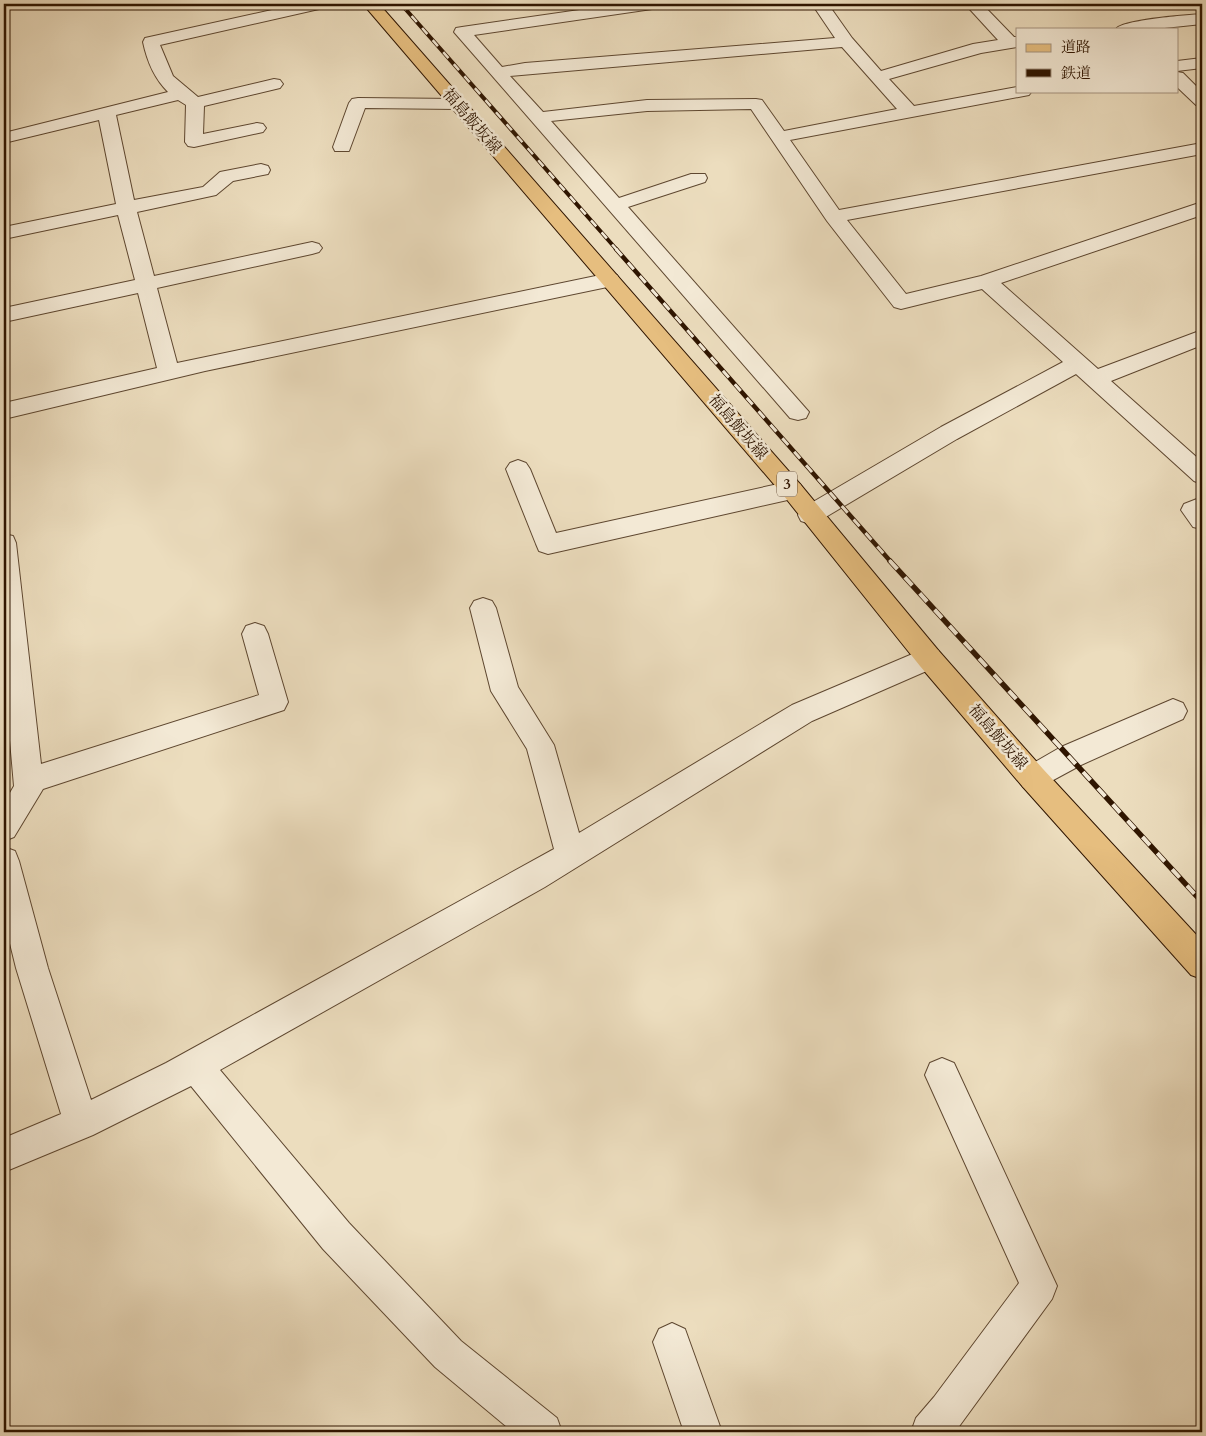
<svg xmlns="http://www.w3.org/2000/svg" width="1206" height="1436" font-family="Cardo,'Noto Serif JP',serif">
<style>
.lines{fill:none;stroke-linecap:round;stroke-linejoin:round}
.minor-casing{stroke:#5e4730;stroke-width:2}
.major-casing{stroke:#2f1500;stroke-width:2}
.minor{fill:#f3e9d5;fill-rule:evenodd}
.major{fill:#e6be7f;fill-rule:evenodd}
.rail-far2-casing{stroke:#2f1500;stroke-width:4}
.rail-far1-casing{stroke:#2f1500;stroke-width:4.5}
.rail-casing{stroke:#2f1500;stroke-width:5.5}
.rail-far2{stroke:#f3e9d5;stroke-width:2.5;stroke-dasharray:8;stroke-linecap:butt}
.rail-far1{stroke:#f3e9d5;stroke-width:3;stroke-dasharray:9;stroke-linecap:butt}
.rail{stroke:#f3e9d5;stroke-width:4;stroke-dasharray:11;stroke-linecap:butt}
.labels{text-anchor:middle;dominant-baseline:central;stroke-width:5;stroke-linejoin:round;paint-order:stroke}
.shield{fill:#f3e9d5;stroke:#6a5540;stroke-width:1}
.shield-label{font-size:15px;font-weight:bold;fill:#2f1500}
.street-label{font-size:16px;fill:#2f1500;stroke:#f3e9d5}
</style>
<rect width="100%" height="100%" fill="#ecddbe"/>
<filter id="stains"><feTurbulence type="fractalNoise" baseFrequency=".004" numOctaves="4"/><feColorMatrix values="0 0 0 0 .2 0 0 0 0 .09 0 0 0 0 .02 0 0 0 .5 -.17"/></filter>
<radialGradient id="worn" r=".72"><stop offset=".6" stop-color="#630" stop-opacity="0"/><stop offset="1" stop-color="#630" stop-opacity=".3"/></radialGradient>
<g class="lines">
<defs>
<path id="minor" d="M299,4H327L319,9L160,45L173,76L198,97L274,79L280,80L283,84L280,88L204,106L203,134L257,123L263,124L266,128L263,132L194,147L188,146L185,142L186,105L178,100L116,115L134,200L203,187L220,172L261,164L268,166L270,170L268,174L233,181L216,195L137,212L154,276L312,242L319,244L322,248L319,252L312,254L157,288L177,363L610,273L617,275L620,280L617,285L205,371L4,419V403L157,368L138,293L4,322V308L135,280L118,215L4,239V227L116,204L99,120L4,143V133L168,92C154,78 147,61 143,42L145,38Z
M621,4H660L652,9L474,35L502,67L525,63L835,38L812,4H828L852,38L881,71L973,44L998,40L965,4H982L1014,37H1017V47L981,53L889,79L914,106L1017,87V91H1032L1029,95L790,140L839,210L1202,143V154L847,220L906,294L981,276L1202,202V215L1001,283L1098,369L1202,330V345L1111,381L1202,462V484L1194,481L1076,374L957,439L819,521L810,524L801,521L798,515L801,509L941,427L1063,362L982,289L901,309L894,307L827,221L751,109L647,111L551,121L619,198L691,174H705L707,178L705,182L628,207L809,412L806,418L798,420L790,418L454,32L456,28L462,27ZM842,47L897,109L784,131L762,100L756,99L647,100L543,112L510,76Z
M1202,14V24L1155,29H1116C1122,20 1188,15 1202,14Z
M1202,58V68L1177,71V61Z
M1177,72L1183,73L1202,92V106L1196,105L1177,87Z
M358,98L457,99L463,100L466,104L463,108L457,109L365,108L349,151H335L333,147L349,103L352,99Z
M518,460L526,463L530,469L556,533L792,481L800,484L804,490L800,496L792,499L548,554L539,551L536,544L506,469L510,463Z
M1202,497V529L1193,527L1181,510L1184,504Z
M4,534L13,536L16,543L41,764L259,695L242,634L246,626L255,623L264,626L268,634L288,702L284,710L43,789L14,837L4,841V803L14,786L4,672Z
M483,598L492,601L496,608L518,687L554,745L579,833L792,705L929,647L938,650L942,658L938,666L812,721L545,887L220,1070L349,1223L461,1341L557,1418L562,1432H513L435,1367L323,1249L191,1086L93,1135L4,1172V1138L61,1114L16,968L4,919V847L15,851L19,861L48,968L91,1100L166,1063L554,849L527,749L491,691L470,608L474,601Z
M1173,699L1183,703L1187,711L1183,719L1081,765L1033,791L1023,787L1019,778L1023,769L1061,747Z
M942,1058L954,1063L1057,1286L1052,1299L955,1432H911L916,1418L934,1397L1019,1283L925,1075L930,1063Z
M672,1323L685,1329L722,1432H684L653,1342L659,1329Z"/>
<path id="major" d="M363,4H379L800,484L938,650L1043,769L1202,941V979L1191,975L1023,787L920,666L784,496Z"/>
</defs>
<!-- minor casing -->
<use href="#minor" class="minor-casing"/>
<!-- major casing -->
<use href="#major" class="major-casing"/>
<!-- minor -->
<use href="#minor" class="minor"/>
<!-- major -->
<use href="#major" class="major"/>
<defs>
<path id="rail-far2" d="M401,4L617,250"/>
<path id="rail-far1" d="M616,249L891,562"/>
<path id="rail" d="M890,561L1202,902"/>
</defs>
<!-- rail-far2 casing -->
<use href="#rail-far2" class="rail-far2-casing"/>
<!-- rail-far1 casing -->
<use href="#rail-far1" class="rail-far1-casing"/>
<!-- rail casing -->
<use href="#rail" class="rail-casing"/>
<!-- rail-far2 -->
<use href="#rail-far2" class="rail-far2"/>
<!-- rail-far1 -->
<use href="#rail-far1" class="rail-far1"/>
<!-- rail -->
<use href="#rail" class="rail"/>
</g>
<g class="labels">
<!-- shield labels -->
<rect class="shield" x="777" y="471.5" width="20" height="25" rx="4"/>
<g class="shield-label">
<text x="787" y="484">3</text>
</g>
<!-- street labels -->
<g class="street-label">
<text transform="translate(472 121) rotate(49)">福島飯坂線</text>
<text transform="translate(738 427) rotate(49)">福島飯坂線</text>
<text transform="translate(998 737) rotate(49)">福島飯坂線</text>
</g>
</g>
<!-- margin -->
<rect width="1206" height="1436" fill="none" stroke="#ecddbe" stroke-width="20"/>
<rect x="5" y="5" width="1196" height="1426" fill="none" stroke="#2f1500" stroke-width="2.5"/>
<rect x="10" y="10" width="1186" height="1416" fill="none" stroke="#2f1500"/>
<!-- legend -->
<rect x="1016" y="28" width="162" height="65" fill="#f3e9d5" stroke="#a59480"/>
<rect x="1026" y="44" width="25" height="8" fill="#e6be7f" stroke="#a59480"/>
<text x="1061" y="52" font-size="15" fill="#2f1500">道路</text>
<rect x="1026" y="69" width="25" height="8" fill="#2f1500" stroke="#a59480"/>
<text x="1061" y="78" font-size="15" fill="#2f1500">鉄道</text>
<rect width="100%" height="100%" filter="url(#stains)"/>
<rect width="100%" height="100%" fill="url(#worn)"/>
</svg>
